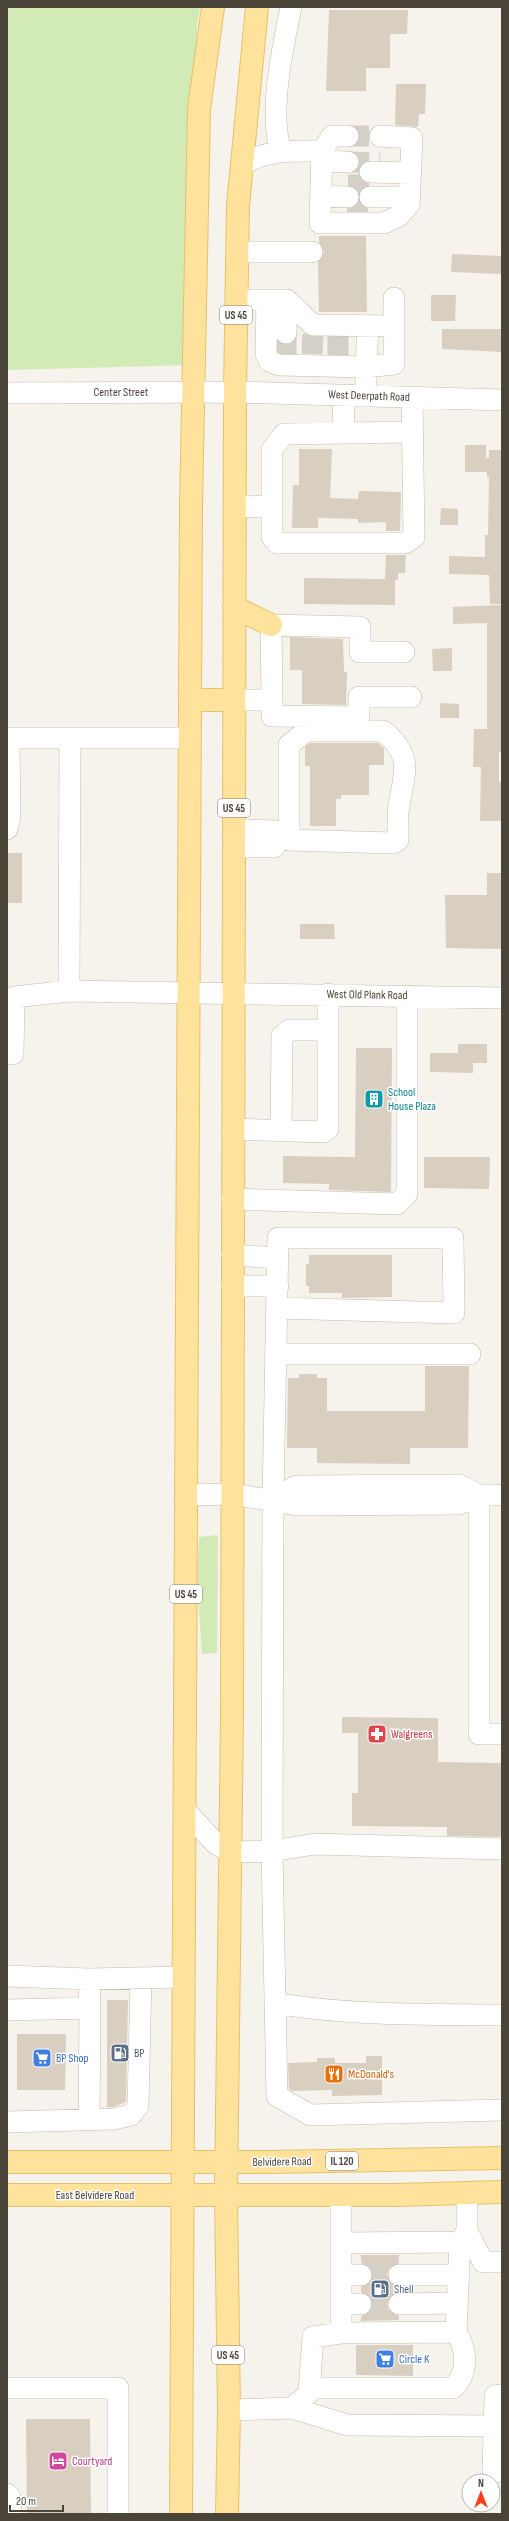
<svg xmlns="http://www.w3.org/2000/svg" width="509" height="2521" font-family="'Sofia Sans Condensed',sans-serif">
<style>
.green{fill:#d2eab5}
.building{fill:#d8cfc1}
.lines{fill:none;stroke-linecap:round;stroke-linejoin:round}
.minor-tunnel{stroke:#d4d0c8;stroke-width:21;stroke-dasharray:21 10;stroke-linecap:butt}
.minor-casing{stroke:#c2bbae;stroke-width:22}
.major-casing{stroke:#e6c16a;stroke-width:24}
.minor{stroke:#fff;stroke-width:21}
.major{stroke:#ffe39c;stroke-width:22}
.labels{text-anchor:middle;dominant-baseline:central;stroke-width:3;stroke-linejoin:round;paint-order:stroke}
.shield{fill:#fff;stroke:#817c74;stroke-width:1}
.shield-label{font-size:11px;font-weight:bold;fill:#4b4439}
.street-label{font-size:12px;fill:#4b4439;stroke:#fff}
.culture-label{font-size:12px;fill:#0d838f;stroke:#fff;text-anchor:start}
.health-label{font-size:12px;fill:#be3a42;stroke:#fff;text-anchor:start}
.service-label{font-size:12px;fill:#4e5e75;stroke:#fff;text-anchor:start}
.shop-label{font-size:12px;fill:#366cbe;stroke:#fff;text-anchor:start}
.food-label{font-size:12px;fill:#c56008;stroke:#fff;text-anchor:start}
.hotel-label{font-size:12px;fill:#b23c85;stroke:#fff;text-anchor:start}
</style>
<rect width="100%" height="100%" fill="#f6f3ec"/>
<!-- green -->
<path class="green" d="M7,7H200L197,26L193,365L7,370Z
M218,1535L217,1653L202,1654L197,1581L199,1537Z"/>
<!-- building -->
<path class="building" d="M329,10H408L407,34H390V68H366V91H326Z
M396,84H426L425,114H419L418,127L395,125Z
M319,236H366L367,312H319L318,262L324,252L319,242Z
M452,254L502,256V274L451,272Z
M431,295H456L455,321H431Z
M442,329H502V352L442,349Z
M465,445H486V458H489V450H502V604H490L489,575L449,574V556L485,557V535H488L489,477H487V472H465Z
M299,449H332L330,498L358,499L359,491L401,492L400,531H386V522L358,523V519L318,518V528H292L293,485H299Z
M441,508L458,509V525H440Z
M386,555H406L405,573H398V580H395V605L304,604V578L385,579Z
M502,605V752H499V782H502V821H480L481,767H473L474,729H487V623L453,624V607Z
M290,637L343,639L344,672H347L346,705L302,704V670H290Z
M452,648V671H433L432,649Z
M440,703L459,704V718H440Z
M310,743H378L384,748V765H369V795H341V799H336V826H310V766H305V747Z
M7,853H22V903H7Z
M487,873H502V949L446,948L445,895H487Z
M300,924H334L335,939H300Z
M458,1044H487V1063H473V1073L430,1072V1053H458Z
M356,1048H392L391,1192L329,1190V1184L283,1183V1156L355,1157Z
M424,1157H490L489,1189L424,1188Z
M309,1255H392V1297L342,1298V1293H309V1286H306V1264H309Z
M425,1366H469L468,1448H410V1464L317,1463V1448H287L288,1378H299V1374H317V1378H327V1411H425Z
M342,1717L438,1718V1762L502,1763V1837L447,1836V1827L352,1826V1793H358V1733H342Z
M107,2000H128L126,2102L114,2107H107Z
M17,2034H66L65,2090H17Z
M366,2056H382V2095L332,2096V2090L292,2091L289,2089L288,2063L317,2062V2058H335V2063H366Z
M361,2255H399V2263L389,2269L387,2275L393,2285L399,2287V2292L393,2294L387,2304L389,2310L399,2316V2320L361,2321V2316L367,2314L373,2304L371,2298L361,2292V2287L371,2281L373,2275L367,2265L361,2263Z
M356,2345H413V2376L356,2375Z
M26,2419H90L91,2514H27Z"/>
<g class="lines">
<!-- minor-tunnel -->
<path class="minor-tunnel" d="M348,136H380
M348,162L380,163
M348,185H371
M347,209H370
M286,333V354
M312,354L313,334
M338,355V335
M361,2275H399
M361,2304H399"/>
<defs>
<path id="minor" d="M281,151C268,112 283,47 291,7
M322,151L332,136H348
M321,161L348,162
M242,165C266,149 293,151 322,151L320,223H384L399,216L409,204L412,138L380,136
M370,172L411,173
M321,196L348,197
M370,197H410
M237,252H312
M237,300H287L313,325L394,326V298
M267,300L266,354L269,361L279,365L366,367V396
M368,326L366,367L394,364V326
M286,333L287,300
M7,393L235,392L502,400
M343,395L344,433
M272,506V450L284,434L412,432
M235,507L272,506V537L277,543H405L414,537L412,398
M234,700H272L271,625L360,627V652H404
M272,700V716L359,717V697H411
M7,738H70L69,991
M70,738H190
M398,813C402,777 417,758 383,731H306L289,745V840L393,843L398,840V818
M7,829L10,817L9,738
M234,841H238L245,847H274L278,840L275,831L244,830L238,841
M7,1053L13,1054L14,997L69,991L502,998
M233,1129L324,1132L328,1129V994
M281,1131L282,1036L289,1030H328
M232,1199L397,1204L407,1194V996
M232,1255L278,1258
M232,1286H278
M278,1308L454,1313L453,1238H278L273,1500L272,1851L277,2096L310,2115L502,2110
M277,1354H470
M186,1495L232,1494L298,1505L459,1504L479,1495
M479,1495V1734H502
M273,1500L296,1486L459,1485L479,1495H497
M184,1809L215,1843L230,1852L272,1851L315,1844L502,1849
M7,1976L89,1979
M275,2003C350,2016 426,2014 502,2015
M7,2010L90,2008L89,1979L184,1977
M89,2120L90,2008
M7,2122L114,2119L131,2115L138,2106L141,1979
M467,2194V2231L483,2262H502
M341,2195V2333L456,2332L460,2242L467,2231
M341,2243L460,2242
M341,2275H361
M399,2275H458
M341,2304H361
M399,2304L457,2303
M7,2388H118V2514
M309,2388H453C468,2374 468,2350 456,2332
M502,2395L495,2396L493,2472H502
M292,2408L347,2425L502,2426
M229,2410L292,2408L309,2393L313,2337L341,2333
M7,2494L10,2497L11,2514"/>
<path id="major" d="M234,607L271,625
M191,700H234
M7,2162H270L502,2158
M7,2195H396L502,2192
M181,2514L191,506L199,109L213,7
M227,2514L229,2410L226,2195L232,1716L235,392L238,206L257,7"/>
</defs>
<!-- minor casing -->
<use href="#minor" class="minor-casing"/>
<!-- major casing -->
<use href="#major" class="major-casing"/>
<!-- minor -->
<use href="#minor" class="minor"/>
<!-- major -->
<use href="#major" class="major"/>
</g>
<!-- icons -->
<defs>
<symbol id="building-square" viewBox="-11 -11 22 22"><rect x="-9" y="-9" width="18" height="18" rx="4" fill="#0f9aa8" stroke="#fff"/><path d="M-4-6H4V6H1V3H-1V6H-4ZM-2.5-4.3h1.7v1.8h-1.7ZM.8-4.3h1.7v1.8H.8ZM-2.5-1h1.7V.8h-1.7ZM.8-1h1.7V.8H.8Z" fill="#fff"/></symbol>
<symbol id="pharmacy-square" viewBox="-11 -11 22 22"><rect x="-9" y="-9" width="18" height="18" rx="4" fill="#e0444e" stroke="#fff"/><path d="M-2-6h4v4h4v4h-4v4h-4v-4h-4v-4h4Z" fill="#fff"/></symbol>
<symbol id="fuel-square" viewBox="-11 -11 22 22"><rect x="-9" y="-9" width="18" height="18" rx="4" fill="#5c6f8a" stroke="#fff"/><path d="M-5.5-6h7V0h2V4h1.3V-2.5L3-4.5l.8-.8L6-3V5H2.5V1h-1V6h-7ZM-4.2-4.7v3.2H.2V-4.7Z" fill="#fff"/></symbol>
<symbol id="supermarket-square" viewBox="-11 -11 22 22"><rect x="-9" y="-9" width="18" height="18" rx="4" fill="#3f7fe0" stroke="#fff"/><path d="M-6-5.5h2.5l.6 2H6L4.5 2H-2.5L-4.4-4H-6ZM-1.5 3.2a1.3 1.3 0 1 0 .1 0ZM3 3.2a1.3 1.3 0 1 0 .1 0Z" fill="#fff"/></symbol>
<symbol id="restaurant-square" viewBox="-11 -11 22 22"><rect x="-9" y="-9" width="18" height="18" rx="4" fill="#e8710a" stroke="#fff"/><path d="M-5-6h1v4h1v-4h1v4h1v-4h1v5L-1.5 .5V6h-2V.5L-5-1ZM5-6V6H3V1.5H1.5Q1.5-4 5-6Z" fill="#fff"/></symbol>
<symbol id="hotel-square" viewBox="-11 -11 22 22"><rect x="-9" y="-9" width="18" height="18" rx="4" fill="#d1479c" stroke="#fff"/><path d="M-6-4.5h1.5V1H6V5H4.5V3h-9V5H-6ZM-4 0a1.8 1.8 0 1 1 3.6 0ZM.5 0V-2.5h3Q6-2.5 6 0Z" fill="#fff"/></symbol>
</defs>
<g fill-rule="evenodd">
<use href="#building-square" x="363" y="1088" width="22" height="22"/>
<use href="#pharmacy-square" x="366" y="1723" width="22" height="22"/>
<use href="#fuel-square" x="109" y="2042" width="22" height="22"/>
<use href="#supermarket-square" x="31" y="2047" width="22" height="22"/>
<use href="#restaurant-square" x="323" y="2063" width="22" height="22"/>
<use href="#fuel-square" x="369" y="2278" width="22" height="22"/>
<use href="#supermarket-square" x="374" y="2348" width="22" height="22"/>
<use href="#hotel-square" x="47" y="2450" width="22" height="22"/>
</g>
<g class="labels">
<!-- shield labels -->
<g class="shield">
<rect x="220" y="306" width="32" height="18" rx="3"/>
<rect x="218" y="799" width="32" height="18" rx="3"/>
<rect x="170" y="1585" width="32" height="18" rx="3"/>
<rect x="326" y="2152" width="32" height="18" rx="3"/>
<rect x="212" y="2346" width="32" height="18" rx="3"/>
</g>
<g class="shield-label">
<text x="236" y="315">US 45</text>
<text x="234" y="808">US 45</text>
<text x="186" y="1594">US 45</text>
<text x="342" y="2161">IL 120</text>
<text x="228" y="2355">US 45</text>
</g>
<!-- street labels -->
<g class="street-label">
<text x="121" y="392">Center Street</text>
<text transform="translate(369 396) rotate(2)">West Deerpath Road</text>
<text transform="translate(367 995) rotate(1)">West Old Plank Road</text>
<text transform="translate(282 2162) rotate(-1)">Belvidere Road</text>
<text x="95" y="2195">East Belvidere Road</text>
</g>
<!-- culture labels -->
<g class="culture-label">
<text x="388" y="1092">School<tspan x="388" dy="14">House Plaza</tspan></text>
</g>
<!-- health labels -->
<g class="health-label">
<text x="391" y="1734">Walgreens</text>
</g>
<!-- service labels -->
<g class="service-label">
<text x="134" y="2053">BP</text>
<text x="394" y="2289">Shell</text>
</g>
<!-- shop labels -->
<g class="shop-label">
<text x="56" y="2058">BP Shop</text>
<text x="399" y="2359">Circle K</text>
</g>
<!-- food labels -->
<g class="food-label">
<text x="348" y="2074">McDonald's</text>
</g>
<!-- hotel labels -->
<g class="hotel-label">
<text x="72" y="2461">Courtyard</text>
</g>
</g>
<!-- border -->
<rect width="509" height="2521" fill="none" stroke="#4b4439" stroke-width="16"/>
<!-- north arrow -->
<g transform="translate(481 2493)"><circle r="19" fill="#ffffff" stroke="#b7b4b0"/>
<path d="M0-3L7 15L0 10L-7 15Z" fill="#fc3f1d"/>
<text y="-6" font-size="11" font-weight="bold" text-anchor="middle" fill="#4b4439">N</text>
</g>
<!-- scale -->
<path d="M10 2505v6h53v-6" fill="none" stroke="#4b4439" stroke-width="2"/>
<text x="16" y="2505" font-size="12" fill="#4b4439" stroke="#ffffff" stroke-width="3" paint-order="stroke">20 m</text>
</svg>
